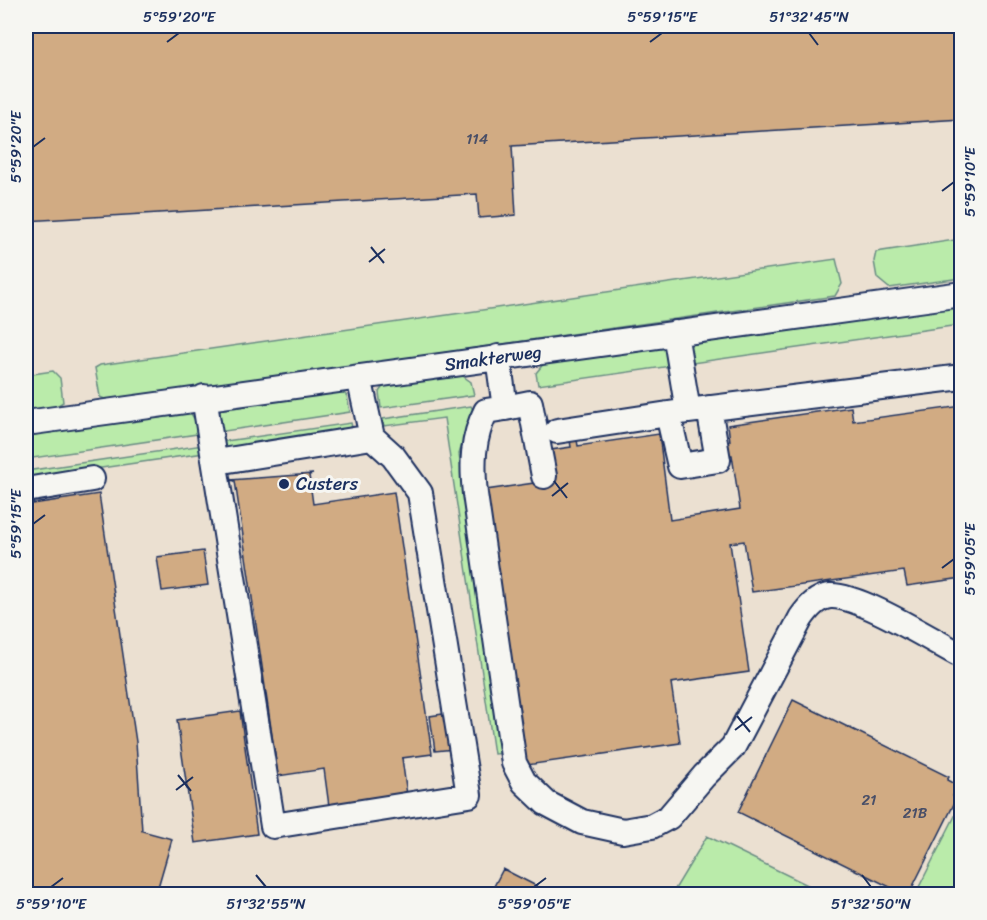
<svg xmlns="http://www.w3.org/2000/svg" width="987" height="920" font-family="Sriracha,sans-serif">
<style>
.built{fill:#ebe0d1}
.green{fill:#baebaa;stroke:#6a8d84;stroke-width:1.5}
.building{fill:#d1ab83;stroke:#1b2f5e;stroke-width:1.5}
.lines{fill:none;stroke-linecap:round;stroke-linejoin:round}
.minor-casing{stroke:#1b2f5e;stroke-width:28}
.minor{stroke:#f6f6f2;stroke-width:24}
.ticks{fill:none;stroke:#1b2f5e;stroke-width:2}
.poi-dot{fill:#1b2f5e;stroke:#f6f6f2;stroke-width:2}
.labels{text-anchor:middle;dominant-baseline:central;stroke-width:6;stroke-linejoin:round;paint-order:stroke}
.number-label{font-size:15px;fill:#484e67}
.street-label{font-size:18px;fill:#1b2f5e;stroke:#f6f6f2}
.poi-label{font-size:18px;fill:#1b2f5e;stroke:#f6f6f2;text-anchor:start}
.neatline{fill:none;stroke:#1b2f5e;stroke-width:2}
.ticks-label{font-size:15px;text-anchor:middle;fill:#1b2f5e}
</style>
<rect width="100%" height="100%" fill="#f6f6f2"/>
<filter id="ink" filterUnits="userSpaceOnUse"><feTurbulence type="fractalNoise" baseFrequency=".0167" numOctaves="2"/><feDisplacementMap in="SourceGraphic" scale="12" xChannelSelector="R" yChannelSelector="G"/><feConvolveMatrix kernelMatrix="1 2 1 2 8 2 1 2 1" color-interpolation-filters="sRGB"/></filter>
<g filter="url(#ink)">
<!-- built -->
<path class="built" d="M26,26H961V894H26Z"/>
<!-- green -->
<path class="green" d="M961,239V278L889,288L877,278L874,261L876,252Z
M836,259L842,284L835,296L109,401L100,397L95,368L100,365Z
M961,301V324L952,326L538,385L536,373L545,362Z
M53,371L60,378L63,402L52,409L26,413V375Z
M460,374L471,382L474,395L381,408L379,392L384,385Z
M340,390L347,396L350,412L218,432L215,417L222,408Z
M471,406L473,410L459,454L506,753L494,754L444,418L384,426L383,419Z
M190,412L195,420L197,434L26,459V436Z
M351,423L353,431L220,450L219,442Z
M203,445L204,453L26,479V471Z
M961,804V886L957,894L916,893Z
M707,836L826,894H672Z"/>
<!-- building -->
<path class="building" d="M26,26H962V119L512,146L516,215L479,218L477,194L26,221Z
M962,406V578L907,586L904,571L752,592L744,541L730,543L749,672L671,683L680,743L527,765L486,490L555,480L551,450L571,447L570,440H577L578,446L659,434L670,520L740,509L732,455H727L725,442L730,441L728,425L851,407L853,421Z
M313,474L309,475L313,504L394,492L432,754L402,758L407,795L329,806L324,769L278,776L235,481L230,480Z
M99,494L136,742L142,831L172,839L156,894H26V505Z
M203,551L208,585L162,591L157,557Z
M793,700L949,777L947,780L958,786L953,796L957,798L909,894H904L738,812Z
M240,711L257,834L195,843L177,720Z
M449,713L454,749L435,751L430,716Z
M503,869L552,894H490Z"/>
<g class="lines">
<defs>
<path id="minor" d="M675,333L688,411
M498,357L505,408L530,403L544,476
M204,397L273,826L469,795L420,493L393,456L372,437L359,377
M505,408L486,411C472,439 472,464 475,494L514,763L524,782L546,803L582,822L623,831L652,826L669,817L704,776L733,747L801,618C808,608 817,597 830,596C859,594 933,641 962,656
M668,414L680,466L718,460L709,408
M26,423L962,294
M557,431L688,411L962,377
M216,462L372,437
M26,490L92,479"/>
</defs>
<!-- minor casing -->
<use href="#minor" class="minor-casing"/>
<!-- minor -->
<use href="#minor" class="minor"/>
</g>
</g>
<!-- ticks -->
<path class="ticks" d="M809,33L818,45M167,42L179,33M650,42L662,33M33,147L45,138M942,191L954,182M371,247L384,263M369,262L385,249M554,481L567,498M552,496L568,483M33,524L45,515M942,568L954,559M737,716L750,732M735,730L752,717M178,775L191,791M176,790L193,777M256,875L266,887M862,875L871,887M51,887L63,878M534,887L546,878"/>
<!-- markers -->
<circle class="poi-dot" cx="284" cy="484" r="6"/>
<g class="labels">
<!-- number labels -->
<g class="number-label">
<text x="477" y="139">114</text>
<text x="869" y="800">21</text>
<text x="915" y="813">21B</text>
</g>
<!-- street labels -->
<g class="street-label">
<text transform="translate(493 358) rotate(-8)">Smakterweg</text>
</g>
<!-- poi labels -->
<g class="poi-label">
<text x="296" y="484">Custers</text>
</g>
</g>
<!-- margin -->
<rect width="987" height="920" fill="none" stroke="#f6f6f2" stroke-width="66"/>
<rect x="33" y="33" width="921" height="854" class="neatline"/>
<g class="ticks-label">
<text x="179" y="22">5°59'20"E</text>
<text x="662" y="22">5°59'15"E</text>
<text x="809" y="22">51°32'45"N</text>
<text transform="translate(16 147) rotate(-90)" y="5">5°59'20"E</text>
<text transform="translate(970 182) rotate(-90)" y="5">5°59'10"E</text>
<text transform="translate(16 524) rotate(-90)" y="5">5°59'15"E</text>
<text transform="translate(970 559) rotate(-90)" y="5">5°59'05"E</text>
<text x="51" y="909">5°59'10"E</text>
<text x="266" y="909">51°32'55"N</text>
<text x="534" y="909">5°59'05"E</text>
<text x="871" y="909">51°32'50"N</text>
</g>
</svg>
